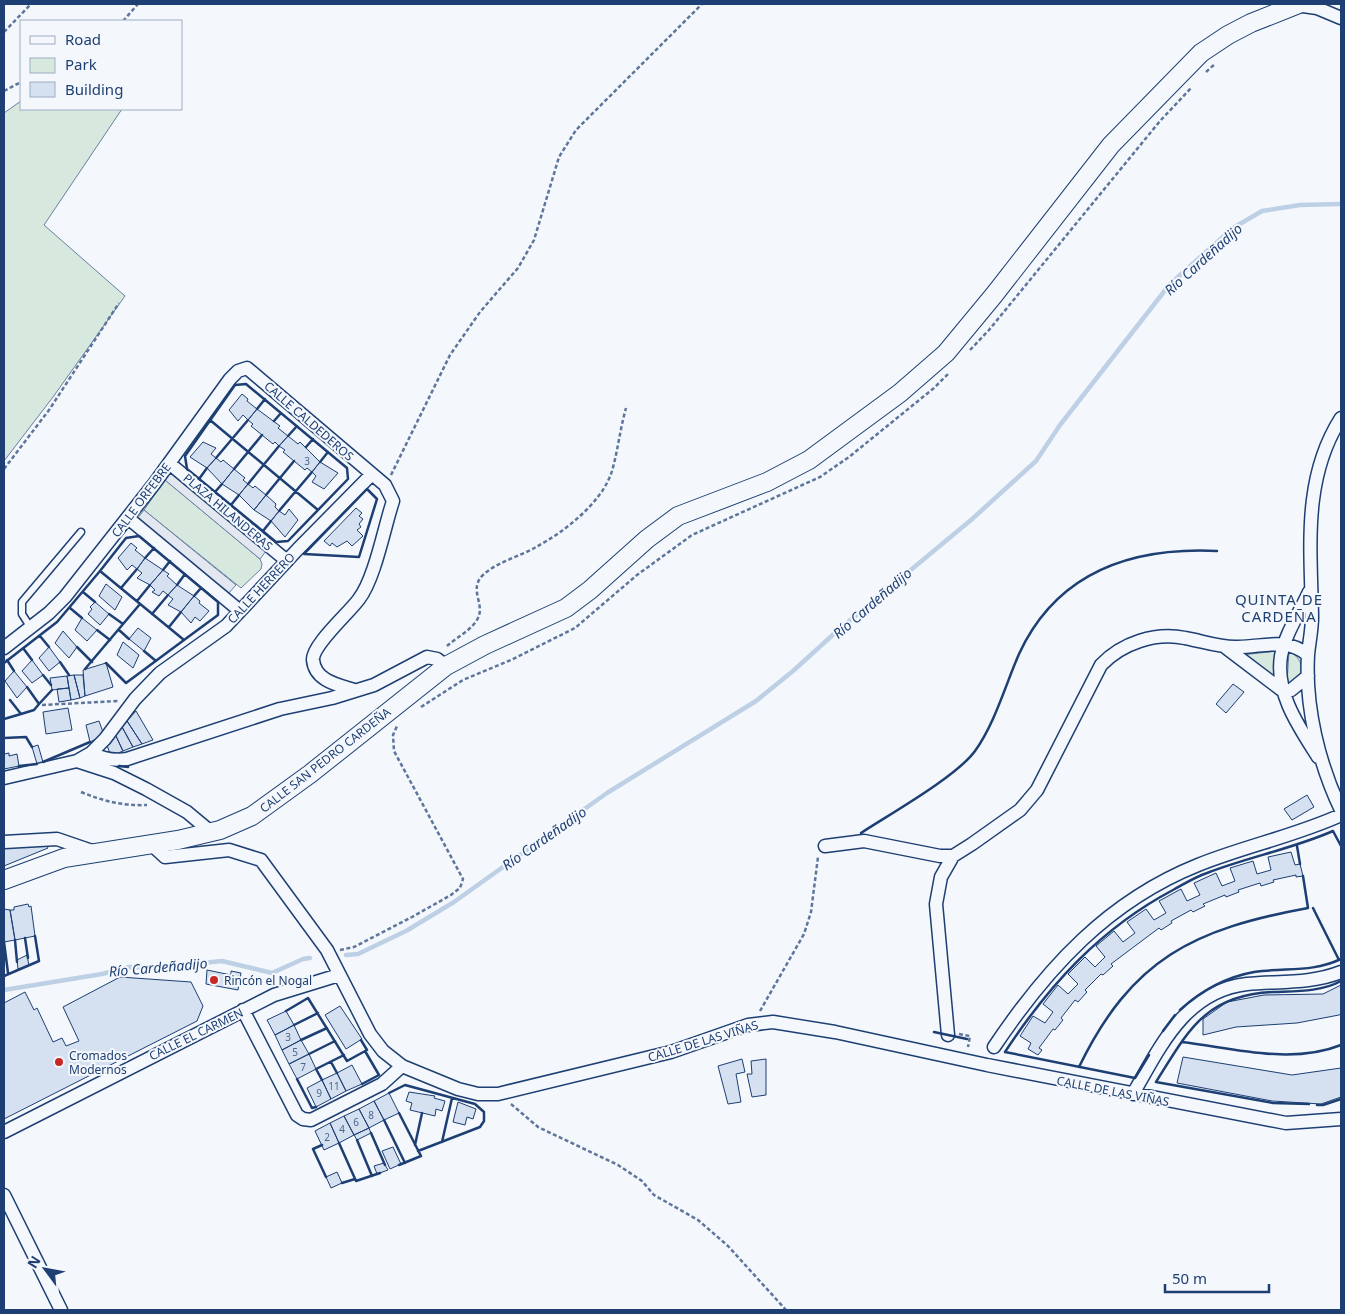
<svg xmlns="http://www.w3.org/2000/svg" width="1345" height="1314" font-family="'Noto Sans',sans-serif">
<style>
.green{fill:#d7e8df;stroke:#687fa3}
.parking{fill:#e3e8f0;stroke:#687fa3}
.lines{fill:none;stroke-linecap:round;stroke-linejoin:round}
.stream{stroke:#bed0e5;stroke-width:4.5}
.building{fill:#d5e0f0;stroke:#1d3f73}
.service-casing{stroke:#1d3f73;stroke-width:9}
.minor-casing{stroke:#1d3f73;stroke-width:15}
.secondary-casing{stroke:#1d3f73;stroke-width:20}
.path{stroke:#5e769c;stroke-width:2.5;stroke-dasharray:4 2.5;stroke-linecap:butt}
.service{stroke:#f4f7fb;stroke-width:6}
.minor{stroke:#f4f7fb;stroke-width:12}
.secondary{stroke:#f4f7fb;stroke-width:18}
.wall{stroke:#1d3f73;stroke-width:2.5}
.poi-dot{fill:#c62828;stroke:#f4f7fb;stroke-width:2}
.labels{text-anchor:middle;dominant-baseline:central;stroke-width:4;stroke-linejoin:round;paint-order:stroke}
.number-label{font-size:10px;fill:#4b6792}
.street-label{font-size:12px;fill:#1d3f73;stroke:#f4f7fb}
.poi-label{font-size:12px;fill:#1d3f73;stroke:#f4f7fb;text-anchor:start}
.water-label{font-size:14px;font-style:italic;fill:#1d3f73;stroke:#f4f7fb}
.quarter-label{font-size:15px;letter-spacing:1px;fill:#1d3f73;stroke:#f4f7fb}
</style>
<rect width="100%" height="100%" fill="#f4f7fb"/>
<!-- green -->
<path class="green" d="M21,101V109H122L44,225L125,296L53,397L4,461V113Z
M165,480L260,559L262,564L261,569L241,588L144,510Z
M1278,651L1275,679L1241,655Z
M1289,651C1298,657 1301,660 1302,671L1294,682L1287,684Z"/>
<!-- parking -->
<path class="parking" d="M172,471L266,551L260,559L165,480Z
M144,510L236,585L228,594L137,519Z"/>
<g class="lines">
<!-- stream -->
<path class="stream" d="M346,955L358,954L406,931L454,902L607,793L756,701L793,671L836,632L971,520L1036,461L1060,425L1170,284L1233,228L1262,211L1300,205L1341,204
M4,990L102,974L129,967L156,968L222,961L272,973L303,959L310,958"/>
</g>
<!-- building -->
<path class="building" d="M242,394L248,399L247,401L257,409L248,420L243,415L238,421L229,410Z
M257,409L280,426L278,428L288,436L279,446L275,442L273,444L251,426L253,424L248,420Z
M288,436L298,444L300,442L320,462L312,472L307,468L305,470L283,452L285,450L279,446Z
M203,442L216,448L211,454L216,458L207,468L190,457Z
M216,458L221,462L223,460L234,469L222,484L207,468Z
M320,462L338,473L324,489L312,482L316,476L312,472Z
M234,469L245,478L243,480L248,484L239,495L222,484Z
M248,484L253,488L255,486L266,495L254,510L239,495Z
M266,495L276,504L275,507L279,511L271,521L254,510Z
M356,508L362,513L359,516L363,519L359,524L361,527L357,530L363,536L352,546L347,541L337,547L332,543L330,546L324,541Z
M289,509L298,520L285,537L271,521L279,511L285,515Z
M131,543L137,548L135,550L145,558L137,569L132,565L127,570L118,558Z
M145,558L163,570L150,585L137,578L142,573L137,569Z
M163,570L169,574L167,576L177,585L168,595L163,591L159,596L152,592L155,590L150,585Z
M106,584L122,597L115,610L99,596Z
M177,585L194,596L181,612L168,605L173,599L168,595Z
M194,596L200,601L199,603L209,611L200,621L195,617L191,623L181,612Z
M95,602L109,614L100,625L88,614L92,609L90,607Z
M82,618L97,630L87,641L75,630Z
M138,628L151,638L144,651L129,639Z
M63,631L77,647L69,658L55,643Z
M123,642L139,655L133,668L117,655Z
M49,647L60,662L49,671L39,658Z
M32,660L43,675L32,683L22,671Z
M106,663L113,687L85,696L83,670Z
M14,671L27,687L17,698L5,681Z
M74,675H83L85,696L80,698Z
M74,675L80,698L71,700L67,676Z
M67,676L69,688L52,690L50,678Z
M1233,684L1244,692L1226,713L1216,704Z
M69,688L71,700L59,702L57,689Z
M68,708L72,730L46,734L43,712Z
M136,711L153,740L142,744L127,721Z
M99,721L104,735L90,742L86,725Z
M127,721L142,744L133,747L122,727Z
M122,727L133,747L123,751L115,734Z
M115,734L123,751L111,756L106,743Z
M38,745L43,762L37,764L32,747Z
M9,753V756L17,754L19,766L4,769V754Z
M1307,795L1314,807L1292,820L1284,809Z
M46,844L48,848L4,866V848Z
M1291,852L1295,865L1300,864L1303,876L1296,877V875L1273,880L1274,882L1261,886L1260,883L1238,890L1239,892L1226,897L1225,895L1203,904L1205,906L1193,912L1191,910L1171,921L1172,923L1161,930L1159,928L1111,964L1113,966L1103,975L1101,974L1085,990L1087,992L1078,1002L1075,1000L1061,1018L1063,1020L1055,1030L1053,1029L1039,1048L1042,1050L1038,1055L1028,1049L1031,1043L1020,1036L1033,1016L1045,1023L1053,1012L1043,1004L1058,985L1068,994L1078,984L1068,974L1085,957L1095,967L1105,957L1096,946L1114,931L1123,942L1135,933L1127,922L1146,909L1154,920L1166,913L1159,901L1181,889L1187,901L1200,895L1194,883L1216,873L1222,886L1235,881L1230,868L1253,861L1257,874L1271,870L1268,857Z
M28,904L29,907L31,906L35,936L15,940L10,910H14V907Z
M4,909L10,910L15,940L4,942Z
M27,955L29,966L18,969L17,960Z
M207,970L231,975V971L241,973L238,990L206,984Z
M120,977L191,982L203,1006L197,1021L4,1119V1003L25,992L34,1010L37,1008L53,1042L62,1038L66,1046L79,1041L63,1007Z
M1341,985V1014L1339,1015L1297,1023L1236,1027L1203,1035V1019L1227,1002L1264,995L1323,994Z
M340,1006L362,1039L346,1049L325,1015Z
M286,1011L294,1025L275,1035L267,1020Z
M294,1025L301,1040L282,1050L275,1035Z
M301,1040L309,1054L289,1064L282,1050Z
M309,1054L316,1069L297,1079L289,1064Z
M1183,1057L1292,1075L1341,1068V1097L1321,1104L1272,1101L1177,1083Z
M742,1059L745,1072L736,1074L741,1102L728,1104L718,1066Z
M766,1059V1095L752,1097L747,1074H752L751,1061Z
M352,1065L362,1084L346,1091L337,1073Z
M337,1073L346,1091L331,1099L322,1080Z
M322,1080L331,1099L316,1107L307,1088Z
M409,1092L435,1096L434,1098L445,1101L442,1111L436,1109L435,1116L410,1110L412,1103L406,1101Z
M389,1093L399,1113L384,1120L374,1101Z
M374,1101L384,1120L369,1128L359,1109Z
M458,1102L476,1109L473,1119L467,1117L465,1125L453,1122Z
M359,1109L369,1128L354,1135L344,1116Z
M344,1116L354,1135L339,1143L330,1123Z
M330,1123L339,1143L324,1150L315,1131Z
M369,1128L371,1133L357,1140L354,1135Z
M393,1147L401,1164L390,1169L382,1151Z
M384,1163L388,1170L377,1174L374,1166Z
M337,1172L342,1183L331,1188L326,1177Z"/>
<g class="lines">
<defs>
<path id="service" d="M31,628L22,614V602L81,532"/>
<path id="minor" d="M1296,5L1317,8L1341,18
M1341,418C1302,479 1311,548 1312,617C1312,630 1309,643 1308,655C1305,707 1319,764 1341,810
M169,463L287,561
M128,518L240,611
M1309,592C1300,612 1285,634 1281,656C1275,693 1299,727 1318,757
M1225,647L1283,691L1291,690L1308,676
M4,648L49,613L65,597L154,484L230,379L238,371L247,368L385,485L393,501C384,528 375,578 359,599C349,613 312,645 313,660C315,681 338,685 354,690
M91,753C103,759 114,761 127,759L280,709L332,698L374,685L427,657L437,659L446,666
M77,761L91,753L105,739L135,699L160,673L226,626L298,549L372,474
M4,778L77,761L114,773L146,789L187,812L211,832
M4,842L57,839L95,852
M152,845L165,857L229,850L261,860L327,950L370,1034L383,1051L402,1066L458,1089L478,1094H498L671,1052L748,1025L773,1022L835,1032L987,1065L1286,1123L1341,1119
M825,846L864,841L940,856H953L972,844L1020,810L1037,790L1101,665C1122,643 1155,632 1185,638C1202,641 1218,647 1235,647C1261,648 1285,636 1308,655
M243,1010L297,1115L303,1119L311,1120L382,1084L402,1066
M948,1035L936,904L941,877L953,856
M994,1047C1047,968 1108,901 1198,865C1245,846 1295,836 1341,815
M1133,1094C1160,1047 1185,991 1247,984C1279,981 1311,984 1341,972
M4,1132L274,995L339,975
M4,1195L61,1310"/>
<path id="secondary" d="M4,880L64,858L178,840L220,830L252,816L310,774L446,666L485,645L566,608L590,590L647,539L678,516L767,482L809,460L900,393L946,353L994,295L1111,145L1201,53L1228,35L1251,23L1299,4"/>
</defs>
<!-- service casing -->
<use href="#service" class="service-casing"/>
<!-- minor casing -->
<use href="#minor" class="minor-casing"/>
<!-- secondary casing -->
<use href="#secondary" class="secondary-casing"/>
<!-- path -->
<path class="path" d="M123,21L138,4
M4,32L31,4
M1206,72L1215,64
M4,91L21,82
M970,350L989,330L1160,121L1192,87
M4,469L49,410L119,303
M391,475L450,355L480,312L518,268L534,240L559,157L576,130L702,4
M447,646C457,637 472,630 478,618C485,604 469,590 482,576C496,562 519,557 536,547C564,532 602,503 612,471C618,450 620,429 626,408
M42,705L118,701
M421,707L463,680L511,660L575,628L637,575L692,535L820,477L849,457L934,388L949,373
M81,792C103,801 123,806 147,805
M340,950L354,947L412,917L451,895L460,888L463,879L394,751L393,735L397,726
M760,1011L804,934L811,912L818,857
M959,1034L970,1036L968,1047
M511,1104L538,1127L618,1165L642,1181L654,1195L698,1220L728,1246L786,1310"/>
<!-- service -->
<use href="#service" class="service"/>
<!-- minor -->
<use href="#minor" class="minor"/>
<!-- secondary -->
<use href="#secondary" class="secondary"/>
<!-- wall -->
<path class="wall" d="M246,384L347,468L348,479L288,541L276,542L187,469L185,456L235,385Z
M257,409L265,399
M210,420L318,510
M274,421L281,413
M288,436L297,426
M306,447L313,439
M216,458L248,420
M320,462L328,452
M234,469L262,435
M199,479L207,468
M248,484L279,446
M367,489L377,499L359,557L304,554Z
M215,492L222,484
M266,495L294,461
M231,505L239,495
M279,511L312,472
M263,531L271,521
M145,558L154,548
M163,570L170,561
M100,571L126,538L139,536L218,602V615L184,640
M177,585L185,574
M121,588L137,569
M83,592L95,602
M194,596L201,588
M137,601L150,585
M70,608L82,618
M109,614L123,624
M152,614L168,595
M169,627L181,612
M97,630L110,640
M119,630L129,639
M40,636L49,647
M77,647L92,662
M23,648L32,660
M144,651L156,661
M7,660L14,671
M60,662L69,675
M4,663L57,622L100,571L184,640L126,683L106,663
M85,669L140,604
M43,675L51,685
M27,687L39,704L52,690
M10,700L21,714L34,710L39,704
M4,719L21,714
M4,738L26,737L32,747
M43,762L90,742
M19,766L37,764
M119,766L128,767
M861,833C890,814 956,777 975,751C995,723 1005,686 1019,654C1057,572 1132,547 1217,551
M1297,846L1300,864
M1313,908L1339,960
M25,938L28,958
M15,940L17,962
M4,942L8,973
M4,976L39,961L35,936
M1180,1010C1201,991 1226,977 1254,972C1286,967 1311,973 1341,959
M286,1011L308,998L347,1061L367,1050L361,1040
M294,1025L318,1013
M1163,1031L1175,1015
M934,1032L967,1039
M301,1040L327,1028
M1182,1042C1233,1048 1291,1065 1341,1045
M309,1054L335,1041
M1149,1055L1135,1078L1005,1052C1049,985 1101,928 1173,890C1184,884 1195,877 1207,873C1248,857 1292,849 1333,831L1341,846
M331,1062L337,1073
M1079,1067C1132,958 1194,929 1308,908L1303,876
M297,1079L312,1108L316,1107
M322,1080L316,1069L344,1055
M362,1084L379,1075L365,1051
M389,1093L405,1085L475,1104L484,1112V1121L480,1127L418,1151
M1309,1104L1273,1103L1156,1082C1188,1031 1205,995 1273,992C1296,991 1321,992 1341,981
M1317,1105H1323L1341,1099
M384,1120L405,1163
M371,1133L385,1165
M357,1140L372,1176
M442,1142L452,1098
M339,1143L356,1181L380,1173
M322,1145L313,1149L326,1177
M415,1145L422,1113
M399,1165L421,1156L399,1113
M342,1183L355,1179"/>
</g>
<!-- markers -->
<g class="poi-dot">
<circle cx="214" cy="980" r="5"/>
<circle cx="59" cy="1062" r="5"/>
</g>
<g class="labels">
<!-- number labels -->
<g class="number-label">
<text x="307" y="461">3</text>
<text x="288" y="1037">3</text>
<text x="295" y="1052">5</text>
<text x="303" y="1067">7</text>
<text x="334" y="1086">11</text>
<text x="319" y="1093">9</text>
<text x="371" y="1115">8</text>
<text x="356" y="1122">6</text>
<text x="342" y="1129">4</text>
<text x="327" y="1137">2</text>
</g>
<!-- street labels -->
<g class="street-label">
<text transform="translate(309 421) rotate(41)">CALLE CALDEDEROS</text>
<text transform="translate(141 500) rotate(-53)">CALLE ORFEBRE</text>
<text transform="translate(228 512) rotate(40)">PLAZA HILANDERAS</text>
<text transform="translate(261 588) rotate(-47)">CALLE HERRERO</text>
<text transform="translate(325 760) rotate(-38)">CALLE SAN PEDRO CARDEÑA</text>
<text transform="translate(196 1034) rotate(-26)">CALLE EL CARMEN</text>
<text transform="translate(703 1041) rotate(-17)">CALLE DE LAS VIÑAS</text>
<text transform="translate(1113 1091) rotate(11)">CALLE DE LAS VIÑAS</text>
</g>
<!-- poi labels -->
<g class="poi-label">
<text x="224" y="980">Rincón el Nogal</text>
<text x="69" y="1055">Cromados<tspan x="69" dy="14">Modernos</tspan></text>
</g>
<!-- water labels -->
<g class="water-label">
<text transform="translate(1203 259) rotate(-42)">Río Cardeñadijo</text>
<text transform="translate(872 603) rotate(-41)">Río Cardeñadijo</text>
<text transform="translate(544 838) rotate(-35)">Río Cardeñadijo</text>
<text transform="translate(158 967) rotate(-5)">Río Cardeñadijo</text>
</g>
<!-- quarter labels -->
<g class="quarter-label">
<text x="1279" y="599">QUINTA DE<tspan x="1279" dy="17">CARDEÑA</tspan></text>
</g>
</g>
<!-- border -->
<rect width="1345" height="1314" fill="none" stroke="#1d3f73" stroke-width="10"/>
<!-- legend -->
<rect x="20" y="20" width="162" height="90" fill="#f4f7fb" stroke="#9eadc5"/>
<rect x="30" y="36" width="25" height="8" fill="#f4f7fb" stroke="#9eadc5"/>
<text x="65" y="45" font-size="15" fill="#1d3f73">Road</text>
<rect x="30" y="58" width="25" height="15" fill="#d7e8df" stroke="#9eadc5"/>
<text x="65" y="70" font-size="15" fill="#1d3f73">Park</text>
<rect x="30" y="82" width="25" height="15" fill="#d5e0f0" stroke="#9eadc5"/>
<text x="65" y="95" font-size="15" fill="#1d3f73">Building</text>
<!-- north arrow -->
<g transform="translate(45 1269) rotate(302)" stroke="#f4f7fb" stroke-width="4" paint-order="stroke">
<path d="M0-4L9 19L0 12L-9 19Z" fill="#1d3f73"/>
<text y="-8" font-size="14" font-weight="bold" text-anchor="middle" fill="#1d3f73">N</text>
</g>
<!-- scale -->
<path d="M1165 1284v8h104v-8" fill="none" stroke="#1d3f73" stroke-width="2.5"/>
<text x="1172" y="1284" font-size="15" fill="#1d3f73" stroke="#f4f7fb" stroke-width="4" paint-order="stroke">50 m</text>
</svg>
